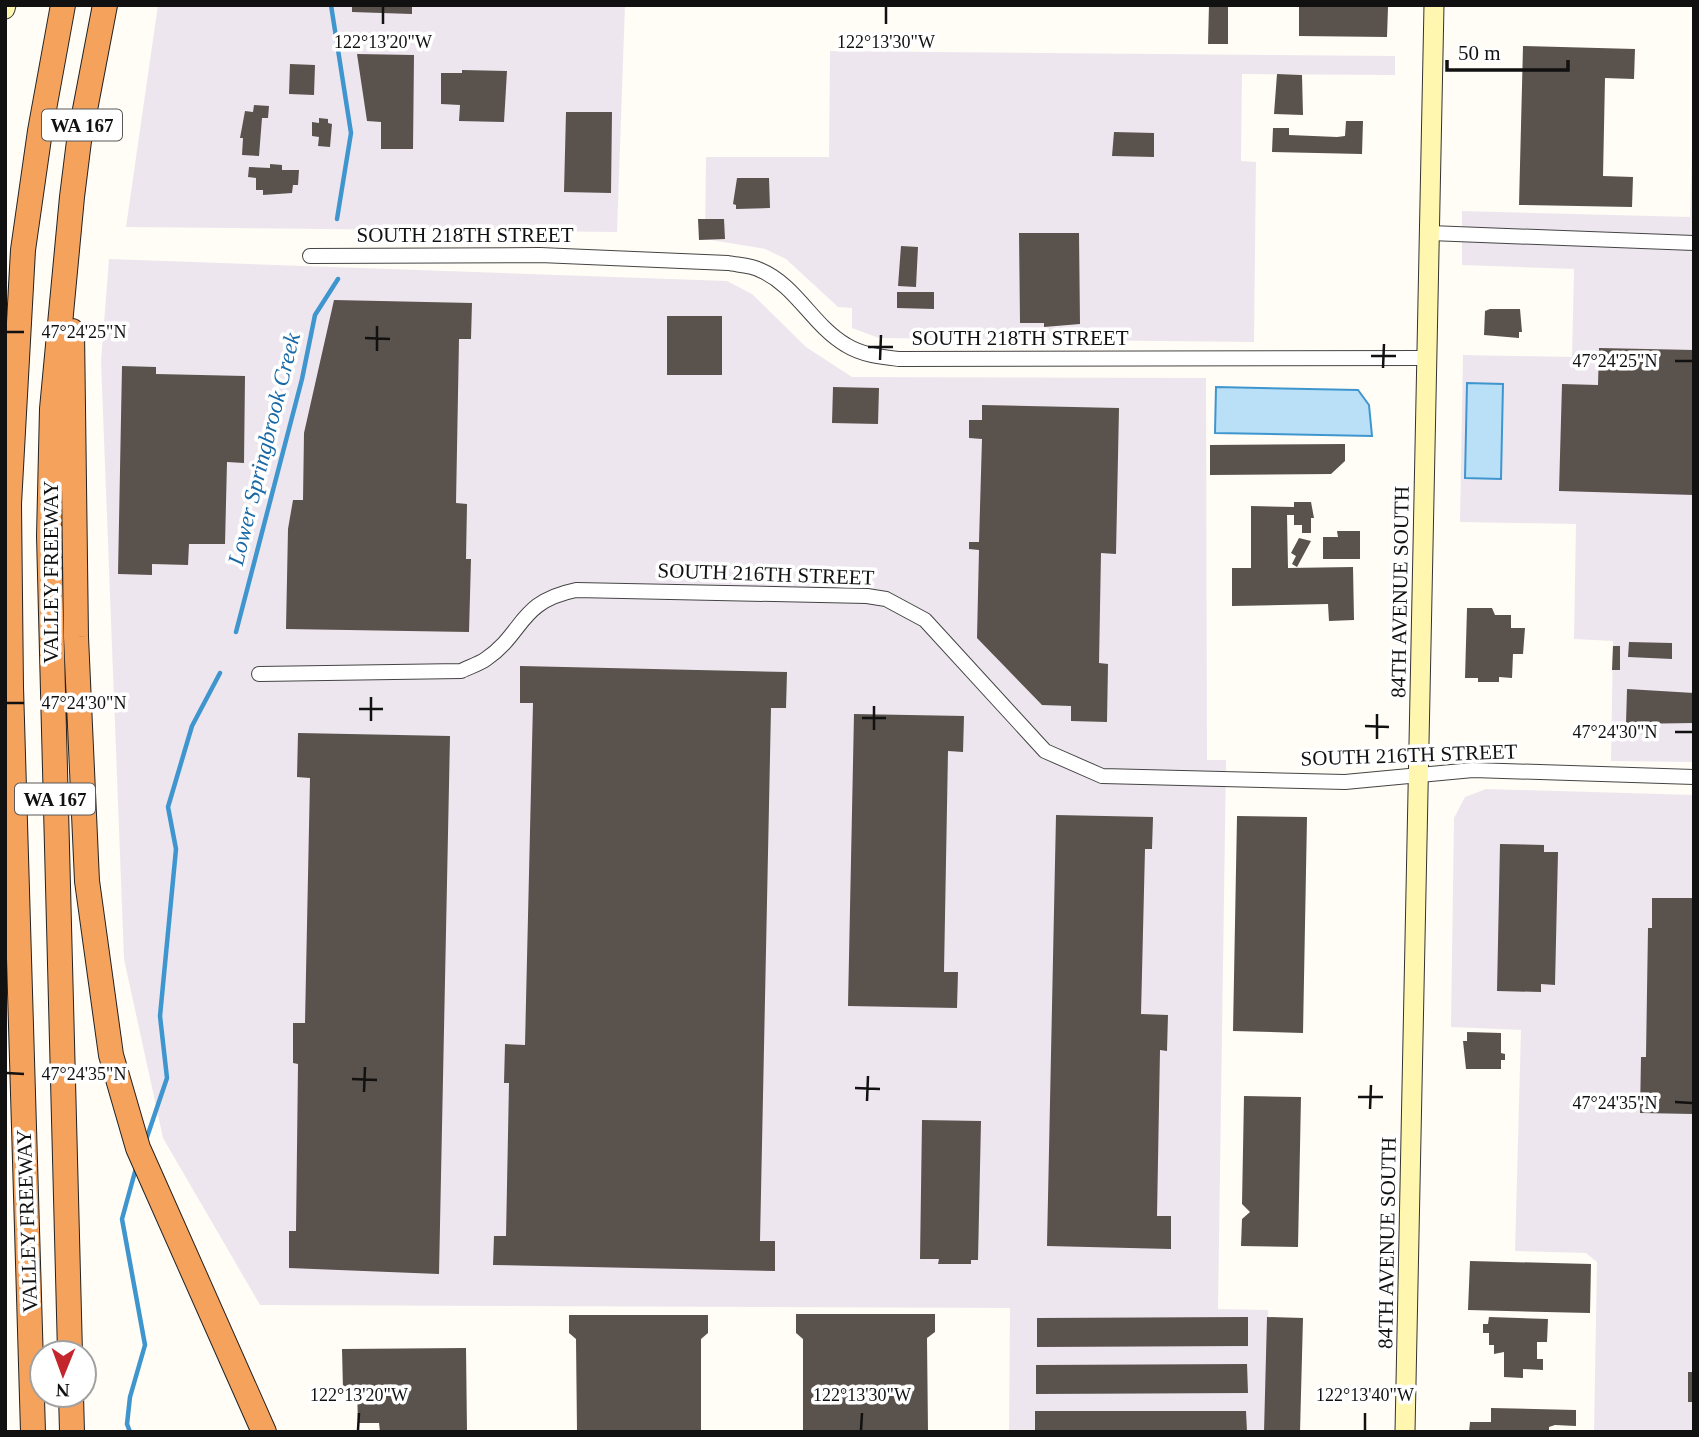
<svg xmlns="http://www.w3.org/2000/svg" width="1699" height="1437" font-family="'Times New Roman',serif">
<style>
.industrial{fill:#eee6ef}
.water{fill:#b9e0f7;stroke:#3f96cf;stroke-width:2}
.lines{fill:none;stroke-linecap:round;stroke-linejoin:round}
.stream{stroke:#3f96cf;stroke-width:4.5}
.building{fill:#5a524d}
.street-casing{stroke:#444;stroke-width:16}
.secondary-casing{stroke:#333;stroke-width:21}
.highway-casing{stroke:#222;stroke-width:26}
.street{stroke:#fff;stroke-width:14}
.secondary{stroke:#fff6b0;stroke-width:19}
.highway{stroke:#f5a25d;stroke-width:24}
.ticks{fill:none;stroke:#111;stroke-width:2.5}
.labels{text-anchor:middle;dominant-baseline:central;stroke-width:7;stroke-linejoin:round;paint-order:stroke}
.shield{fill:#fff;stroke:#585858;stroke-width:2}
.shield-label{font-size:19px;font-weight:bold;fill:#111}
.street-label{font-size:21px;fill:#111;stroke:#fff}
.water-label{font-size:23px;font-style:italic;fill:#1768a6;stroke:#fff}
.ticks-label{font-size:18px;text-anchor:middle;fill:#111;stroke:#fff;stroke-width:7;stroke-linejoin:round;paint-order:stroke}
</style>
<rect width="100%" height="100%" fill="#fffdf5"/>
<!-- industrial -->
<path class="industrial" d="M158,5H625L617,232L126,227Z
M830,51L1395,56V75L1242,74L1241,161L1256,162L1254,342L879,338L852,328V308L838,307L786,259L765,249L705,239L706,157H829Z
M1694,82V762L1611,761L1613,641L1574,639L1576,524L1460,522L1463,355L1572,357L1574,269L1462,265V211L1690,217Z
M109,259L727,281L752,294L806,347L852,377L1206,378L1207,760H1226L1218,1309L1268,1310L1267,1432H1009L1010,1308L260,1305L163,1138L124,959L101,361Z
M1486,789L1694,795V1432H1594L1597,1262L1586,1253L1515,1251L1521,1030L1451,1027L1454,818L1465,797Z"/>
<!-- water -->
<path class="water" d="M1467,383L1503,384L1501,479L1465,478Z
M1216,387L1358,390L1369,405L1372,436L1215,433Z"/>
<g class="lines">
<!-- stream -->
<path class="stream" d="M331,5L351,133L337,219
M236,632L302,379L315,315L338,279
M146,1140L167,1078L160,1016L176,849L168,807L192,726L220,673
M130,1432L127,1424L130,1397L145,1345L122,1219L136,1168"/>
</g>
<!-- building -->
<path class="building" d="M352,5H412V14L352,12Z
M1209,5H1228V44H1208Z
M1299,6L1388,7L1387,37L1299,36Z
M1523,46L1635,49L1634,79L1605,78L1603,176L1633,177L1632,207L1519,205Z
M357,54L414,55L413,149H381V122L367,121Z
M290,64L315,65L314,95L289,94Z
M462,70L507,71L504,122L459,121L460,105L441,104V73H462Z
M1277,74L1302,75L1303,115L1274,114Z
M254,105L269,106L268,118H262L259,156L242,155L243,138H240L245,111L253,112Z
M566,112H612L611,193L564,192Z
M319,118L328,119V123L332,124L330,147L318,146L319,137L312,136V122L319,123Z
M1346,121H1363L1362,154L1272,152L1273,128H1289V135L1337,137L1345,136Z
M1114,132L1154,133V157L1112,156Z
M270,164L282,165V170H299L298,185H293L292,193L263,195V190H256V178L248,177L249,167L270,168Z
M737,178H769L770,208L736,209V205L733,204Z
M698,219H724L725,239L699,240Z
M1019,233H1079L1080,324L1044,327V323H1020Z
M901,246L918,247L916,287L898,286Z
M897,292H934V309L897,308Z
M334,300L472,303L471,339H459L456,503L467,504L466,559H471L469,632L286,629L288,529L293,500H303L304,433Z
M1490,309H1520L1522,332H1519V338L1484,335L1485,311Z
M667,316H722V375H667Z
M1599,348L1694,350V495L1559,491L1562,384L1598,385Z
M122,366L156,367V374L245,376L244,463L227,462L225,544H189L188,565L152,564V575L118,574Z
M833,387L879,388L878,424L832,423Z
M982,405L1119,408L1116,554L1101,553L1099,663L1108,664L1107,722L1071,721V706L1042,705L977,638L979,550L969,549V542H979L982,439L969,438V420H982Z
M1345,444V461L1331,474L1210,475V445Z
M1294,502H1311L1314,518H1311V533H1302V525H1294V515H1287L1288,568L1353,567L1354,620L1329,621L1328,604L1232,606V568H1251V506L1294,507Z
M1337,531H1360V559H1323V537H1338Z
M1299,538L1311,541L1297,567L1292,564L1296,556L1291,553Z
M1467,608H1492L1495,615H1511V628H1525L1523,654H1513L1512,678L1499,677V682H1478V678H1465Z
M1629,642L1672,643V659L1628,657Z
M1613,646H1620V670H1612Z
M520,666L787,672L786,708H771L760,1241H775V1271L493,1265L494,1236H506L509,1083H504L505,1044L525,1045L533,703H520Z
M1627,689L1694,693V723L1626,724Z
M854,714L964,716L963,752L948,751L944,972H958L957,1008L848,1006Z
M298,733L450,736L439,1274L289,1268V1231H296L298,1064L293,1063V1023H305L310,778L297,777Z
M1056,815L1153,817L1152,849H1145L1141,1014L1168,1015L1167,1051L1160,1050L1157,1216H1171V1249L1047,1246Z
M1237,816L1307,817L1303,1033L1233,1031Z
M1500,844L1544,845V852H1558L1555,985L1541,984V992L1497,991Z
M1652,898H1694V1114L1640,1113L1641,1057H1646L1648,928H1652Z
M1467,1032L1501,1033V1053L1505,1054V1060H1501V1069H1466L1463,1041H1467Z
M1244,1096L1301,1097L1298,1247L1241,1246L1242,1219L1250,1212L1242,1204Z
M922,1120L981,1121L978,1260H971V1264H938L939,1259H920Z
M1470,1261L1591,1264L1590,1313L1468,1310Z
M796,1314H935V1332L927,1338L928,1432H803V1339L796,1333Z
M569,1315H708V1333L701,1339V1432H577L576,1339L569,1333Z
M1248,1317V1346L1037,1347V1318Z
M1267,1317L1303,1318L1300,1432H1264Z
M1489,1317L1548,1319L1547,1342H1537V1359H1543V1370L1523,1369V1378L1504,1377V1352L1494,1354V1345H1489V1333H1483V1324H1488Z
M466,1348L467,1432H380L379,1423H358L357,1390H343L342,1349Z
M1247,1364L1248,1393L1036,1394V1365Z
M1688,1372H1694V1402H1688Z
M1491,1408L1576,1410V1426L1555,1425L1549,1427V1432H1469L1470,1422H1491Z
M1035,1411H1246L1247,1432H1035Z"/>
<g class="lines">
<defs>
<path id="street" d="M1430,233L1694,243
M310,256L540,255L728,263C738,265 751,265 760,270C796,285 813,326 846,345C862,355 881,357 899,359L1427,358
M259,674L461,671C469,667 479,664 486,659C525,632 518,602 576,590L867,596L886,599L925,620L1045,751L1102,776L1345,782L1473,770L1694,777"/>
<path id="secondary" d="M5,9L6,5
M1405,1432L1434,5"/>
<path id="highway" d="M72,331L76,637L87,881L111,1055L138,1148L264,1432
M70,1353L49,536L52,409L72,197L79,141L105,5
M71,1395L72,1432
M33,1432L11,687L9,504L23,250L40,131L63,5"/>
</defs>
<!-- street casing -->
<use href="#street" class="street-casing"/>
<!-- secondary casing -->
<use href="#secondary" class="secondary-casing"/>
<!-- highway casing -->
<use href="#highway" class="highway-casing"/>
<!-- street -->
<use href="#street" class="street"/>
<!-- secondary -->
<use href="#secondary" class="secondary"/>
<!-- highway -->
<use href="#highway" class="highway"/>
</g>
<!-- ticks -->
<path class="ticks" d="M383,24V7M886,24V7M7,332H24M365,338L390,339M868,347H893M377,351V326M1371,356H1396M880,360L881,335M1675,361H1692M1383,368L1384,344M7,703H24M359,709H383M862,718H886M371,721V697M1365,726L1389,727M874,730V706M1675,732H1692M1377,739V714M7,1073L24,1074M352,1079L377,1080M855,1088L880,1089M364,1092L365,1067M1358,1097H1383M867,1101L868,1076M1675,1102L1692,1103M1370,1109L1371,1085M358,1430L359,1413M861,1430L862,1413M1365,1430V1413"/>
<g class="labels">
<!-- shield labels -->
<g class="shield">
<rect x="42" y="109.5" width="80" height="31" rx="5"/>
<rect x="15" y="783.5" width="80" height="31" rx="5"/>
</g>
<g class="shield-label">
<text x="82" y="125">WA 167</text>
<text x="55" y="799">WA 167</text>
</g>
<!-- street labels -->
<g class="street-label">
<text x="465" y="235">SOUTH 218TH STREET</text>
<text x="1020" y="338">SOUTH 218TH STREET</text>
<text transform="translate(51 572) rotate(-90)">VALLEY FREEWAY</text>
<text transform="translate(766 574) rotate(2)">SOUTH 216TH STREET</text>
<text transform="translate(1400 592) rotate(-89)">84TH AVENUE SOUTH</text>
<text transform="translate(1409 755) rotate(-2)">SOUTH 216TH STREET</text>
<text transform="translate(27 1221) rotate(-92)">VALLEY FREEWAY</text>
<text transform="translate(1387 1243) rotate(-89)">84TH AVENUE SOUTH</text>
</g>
<!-- water labels -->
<g class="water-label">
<text transform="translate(264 449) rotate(-76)">Lower Springbrook Creek</text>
</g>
</g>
<g class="ticks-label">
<text x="383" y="48">122°13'20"W</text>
<text x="886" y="48">122°13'30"W</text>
<text x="84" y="338">47°24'25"N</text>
<text x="1615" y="367">47°24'25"N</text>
<text x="84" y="709">47°24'30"N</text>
<text x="1615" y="738">47°24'30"N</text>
<text x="84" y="1080">47°24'35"N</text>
<text x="1615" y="1109">47°24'35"N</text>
<text x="359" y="1401">122°13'20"W</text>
<text x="862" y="1401">122°13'30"W</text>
<text x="1365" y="1401">122°13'40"W</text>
</g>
<!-- border -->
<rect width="1699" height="1437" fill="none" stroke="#111111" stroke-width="14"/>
<!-- north arrow -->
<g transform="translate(63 1374) rotate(181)"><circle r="33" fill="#ffffff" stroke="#a0a0a0" stroke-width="2"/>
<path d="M0-5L12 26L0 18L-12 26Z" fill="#c4262e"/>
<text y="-10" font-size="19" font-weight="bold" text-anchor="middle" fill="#111111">N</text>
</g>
<!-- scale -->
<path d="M1447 60v10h121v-10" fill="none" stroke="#111111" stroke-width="3.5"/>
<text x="1458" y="60" font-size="21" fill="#111111" stroke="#ffffff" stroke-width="5" paint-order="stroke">50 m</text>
</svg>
